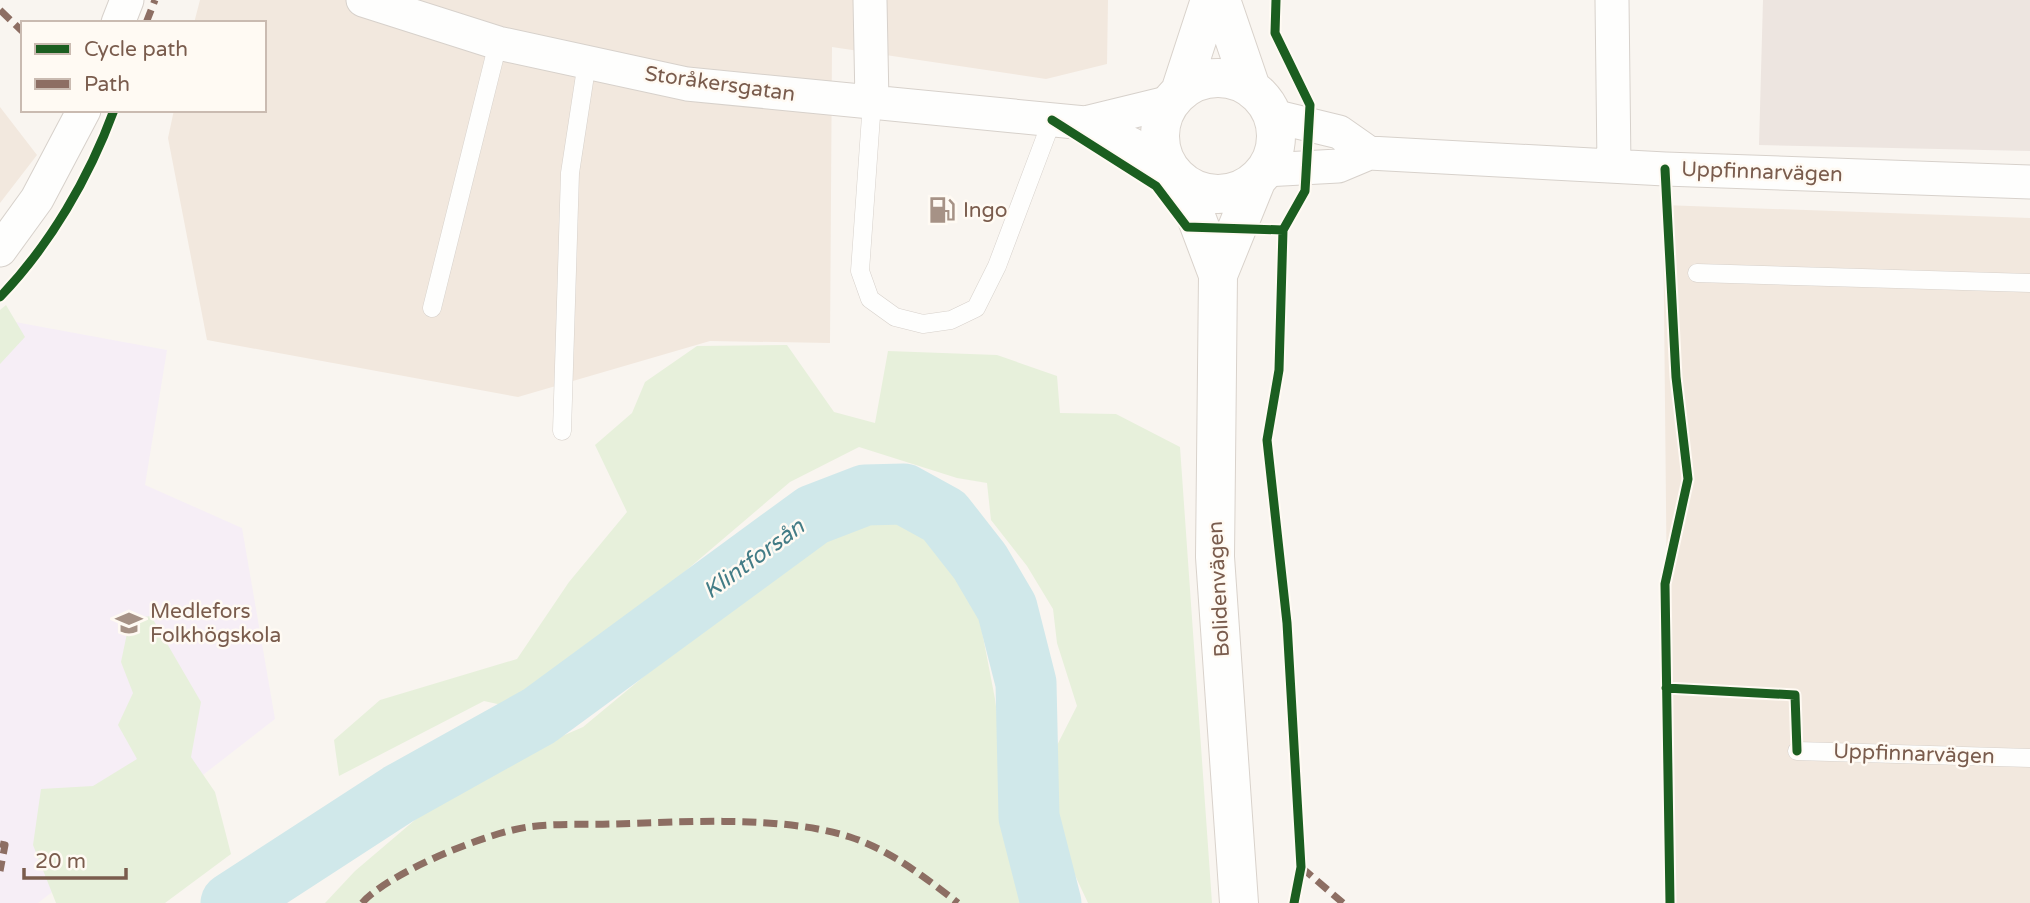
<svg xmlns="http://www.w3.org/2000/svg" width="2030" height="903" font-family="'Varela Round',sans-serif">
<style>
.residential{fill:#f2e8de}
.industrial{fill:#ede5e0}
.education{fill:#f6eef6}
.green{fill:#e7f0db}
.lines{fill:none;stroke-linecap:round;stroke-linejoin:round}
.river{stroke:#d0e8ea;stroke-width:61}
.service-casing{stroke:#d7d1cb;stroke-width:19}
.minor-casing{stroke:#d7d1cb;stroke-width:35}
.secondary-casing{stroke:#d9d2cb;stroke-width:40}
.service{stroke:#fefefd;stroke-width:18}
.minor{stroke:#fefefd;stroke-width:33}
.secondary{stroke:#fefefd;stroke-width:38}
.quiet{stroke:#8d6e63;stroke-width:7;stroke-dasharray:14 7;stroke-linecap:butt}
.cycleway-casing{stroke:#fffaf3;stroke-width:13}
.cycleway{stroke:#1b5e20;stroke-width:9}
.labels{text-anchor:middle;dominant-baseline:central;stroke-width:5;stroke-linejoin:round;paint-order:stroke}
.street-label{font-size:21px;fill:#7a5c4d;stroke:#fffaf3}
.poi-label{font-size:21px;fill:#7a5c4d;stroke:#fffaf3;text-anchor:start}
.water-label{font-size:23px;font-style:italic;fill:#437c86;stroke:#fffaf3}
</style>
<rect width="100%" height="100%" fill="#f9f5f0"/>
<!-- residential -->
<path class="residential" d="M200,0H1108L1107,64L1046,79L832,47L830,343L710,341L518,397L207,340L168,138L174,110H264V23H194Z
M0,107L37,155L0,203Z
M1663,205L2030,218V903H1670Z"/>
<!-- industrial -->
<path class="industrial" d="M1763,0H2030V151L1759,145Z"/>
<!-- education -->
<path class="education" d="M15,322L167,350L145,485L242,528L275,719L38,903H0V334Z"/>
<!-- green -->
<path class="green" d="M6,305L25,337L0,364V310Z
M787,345L834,412L875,423L888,351L997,355L1057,376L1060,413L1116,414L1180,447L1212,903H1088L1051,824L1046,767L1077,706L1057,643L1053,609L1027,566L991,520L987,483L957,478L859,447L790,482L608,637L516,708L484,701L339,776L334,740L380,700L517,659L569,582L627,512L595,445L632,413L645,382L697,346Z
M909,514L951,553L980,621L995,699L1013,838L1028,903H325L355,871L436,802L496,765L583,727L665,659L850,519Z
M151,616L201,702L191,757L215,792L231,854L165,903H56L33,845L41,789L93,786L137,759L118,725L133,693L121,662L130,619Z"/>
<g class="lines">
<!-- river -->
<path class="river" d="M231,903L399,794L539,716L813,515L865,495L904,494L944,516L980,562L1007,608L1026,683L1029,817L1051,903"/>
<defs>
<path id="service" d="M872,102L860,271L870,299L895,317L923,324L951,320L976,308L997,266L1052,120
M1697,273L2030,283
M432,308L498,43
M562,431L570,173L587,62
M1797,751L2030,758"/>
<path id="minor" d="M363,0L498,43L687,84L1085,123L1131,144L1169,168
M870,0L872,102
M1612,0L1614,166
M118,23L127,0
M1273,116L1339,132L1369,153
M1085,123L1171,102
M1265,170L1338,166L1369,153L1665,169L2030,182
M0,250L37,199L84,110"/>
<path id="secondary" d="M1221,0L1251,88
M1160 136a58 58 0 1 1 116 0a58 58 0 1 1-116 0Z
M1180,92L1210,0
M1183,182L1218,275L1215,557L1239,903
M1218,275L1257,179"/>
</defs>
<!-- service casing -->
<use href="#service" class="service-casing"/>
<!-- minor casing -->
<use href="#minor" class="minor-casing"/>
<!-- secondary casing -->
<use href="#secondary" class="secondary-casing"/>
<!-- service -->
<use href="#service" class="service"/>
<!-- minor -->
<use href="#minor" class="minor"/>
<!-- secondary -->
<use href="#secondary" class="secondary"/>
<!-- quiet -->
<path class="quiet" d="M0,10L23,32
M146,23L155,0
M0,844L5,845L0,871
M1301,867L1343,903
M362,903C390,872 486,833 528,827C556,823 585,825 613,824C686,822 781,815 850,837C890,850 926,878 958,903"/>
<defs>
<path id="cycleway" d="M1276,0L1275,33L1310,105L1305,191L1283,230L1279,370L1267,440L1287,623L1301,867L1294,903
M1052,120L1156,186L1187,227L1283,230
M1665,169L1676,377L1688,479L1665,584L1670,903
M0,297C50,245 89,178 114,110
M1666,688L1795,695L1797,751"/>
</defs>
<!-- cycleway casing -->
<use href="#cycleway" class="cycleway-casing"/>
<!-- cycleway -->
<use href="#cycleway" class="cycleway"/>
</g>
<!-- icons -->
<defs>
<symbol id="fuel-bare" viewBox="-9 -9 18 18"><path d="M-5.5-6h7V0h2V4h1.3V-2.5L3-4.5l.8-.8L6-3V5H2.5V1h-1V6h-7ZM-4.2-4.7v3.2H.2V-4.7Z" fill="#a69286" stroke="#fffaf3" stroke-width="2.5" paint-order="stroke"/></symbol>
<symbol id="school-bare" viewBox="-9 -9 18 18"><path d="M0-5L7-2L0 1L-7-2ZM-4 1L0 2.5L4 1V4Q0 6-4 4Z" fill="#a69286" stroke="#fffaf3" stroke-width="2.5" paint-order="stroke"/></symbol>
</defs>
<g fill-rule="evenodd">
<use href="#fuel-bare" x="923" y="191" width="38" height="38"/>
<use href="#school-bare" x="110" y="604" width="38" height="38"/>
</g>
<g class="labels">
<!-- street labels -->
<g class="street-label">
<text transform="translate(720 84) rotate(8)">Storåkersgatan</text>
<text transform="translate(1762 172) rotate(2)">Uppfinnarvägen</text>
<text transform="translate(1219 589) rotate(-93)">Bolidenvägen</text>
<text transform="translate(1914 754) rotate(2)">Uppfinnarvägen</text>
</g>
<!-- poi labels -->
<g class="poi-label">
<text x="963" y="210">Ingo</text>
<text x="150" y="611">Medlefors<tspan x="150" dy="24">Folkhögskola</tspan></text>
</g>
<!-- water labels -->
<g class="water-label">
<text transform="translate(754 559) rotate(-36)">Klintforsån</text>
</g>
</g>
<!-- legend -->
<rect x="21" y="21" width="245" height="91" fill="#fffaf3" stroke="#cabbb1" stroke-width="2"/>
<rect x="35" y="44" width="35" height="10" fill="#1b5e20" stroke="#cabbb1" stroke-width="2"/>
<text x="84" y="56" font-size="21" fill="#7a5c4d">Cycle path</text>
<rect x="35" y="79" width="35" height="10" fill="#8d6e63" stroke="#cabbb1" stroke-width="2"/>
<text x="84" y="91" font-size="21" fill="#7a5c4d">Path</text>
<!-- scale -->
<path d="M24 868v10h102v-10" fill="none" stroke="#7a5c4d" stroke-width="3.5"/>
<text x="35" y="868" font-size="21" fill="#7a5c4d" stroke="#fffaf3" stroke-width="5" paint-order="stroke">20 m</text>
</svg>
